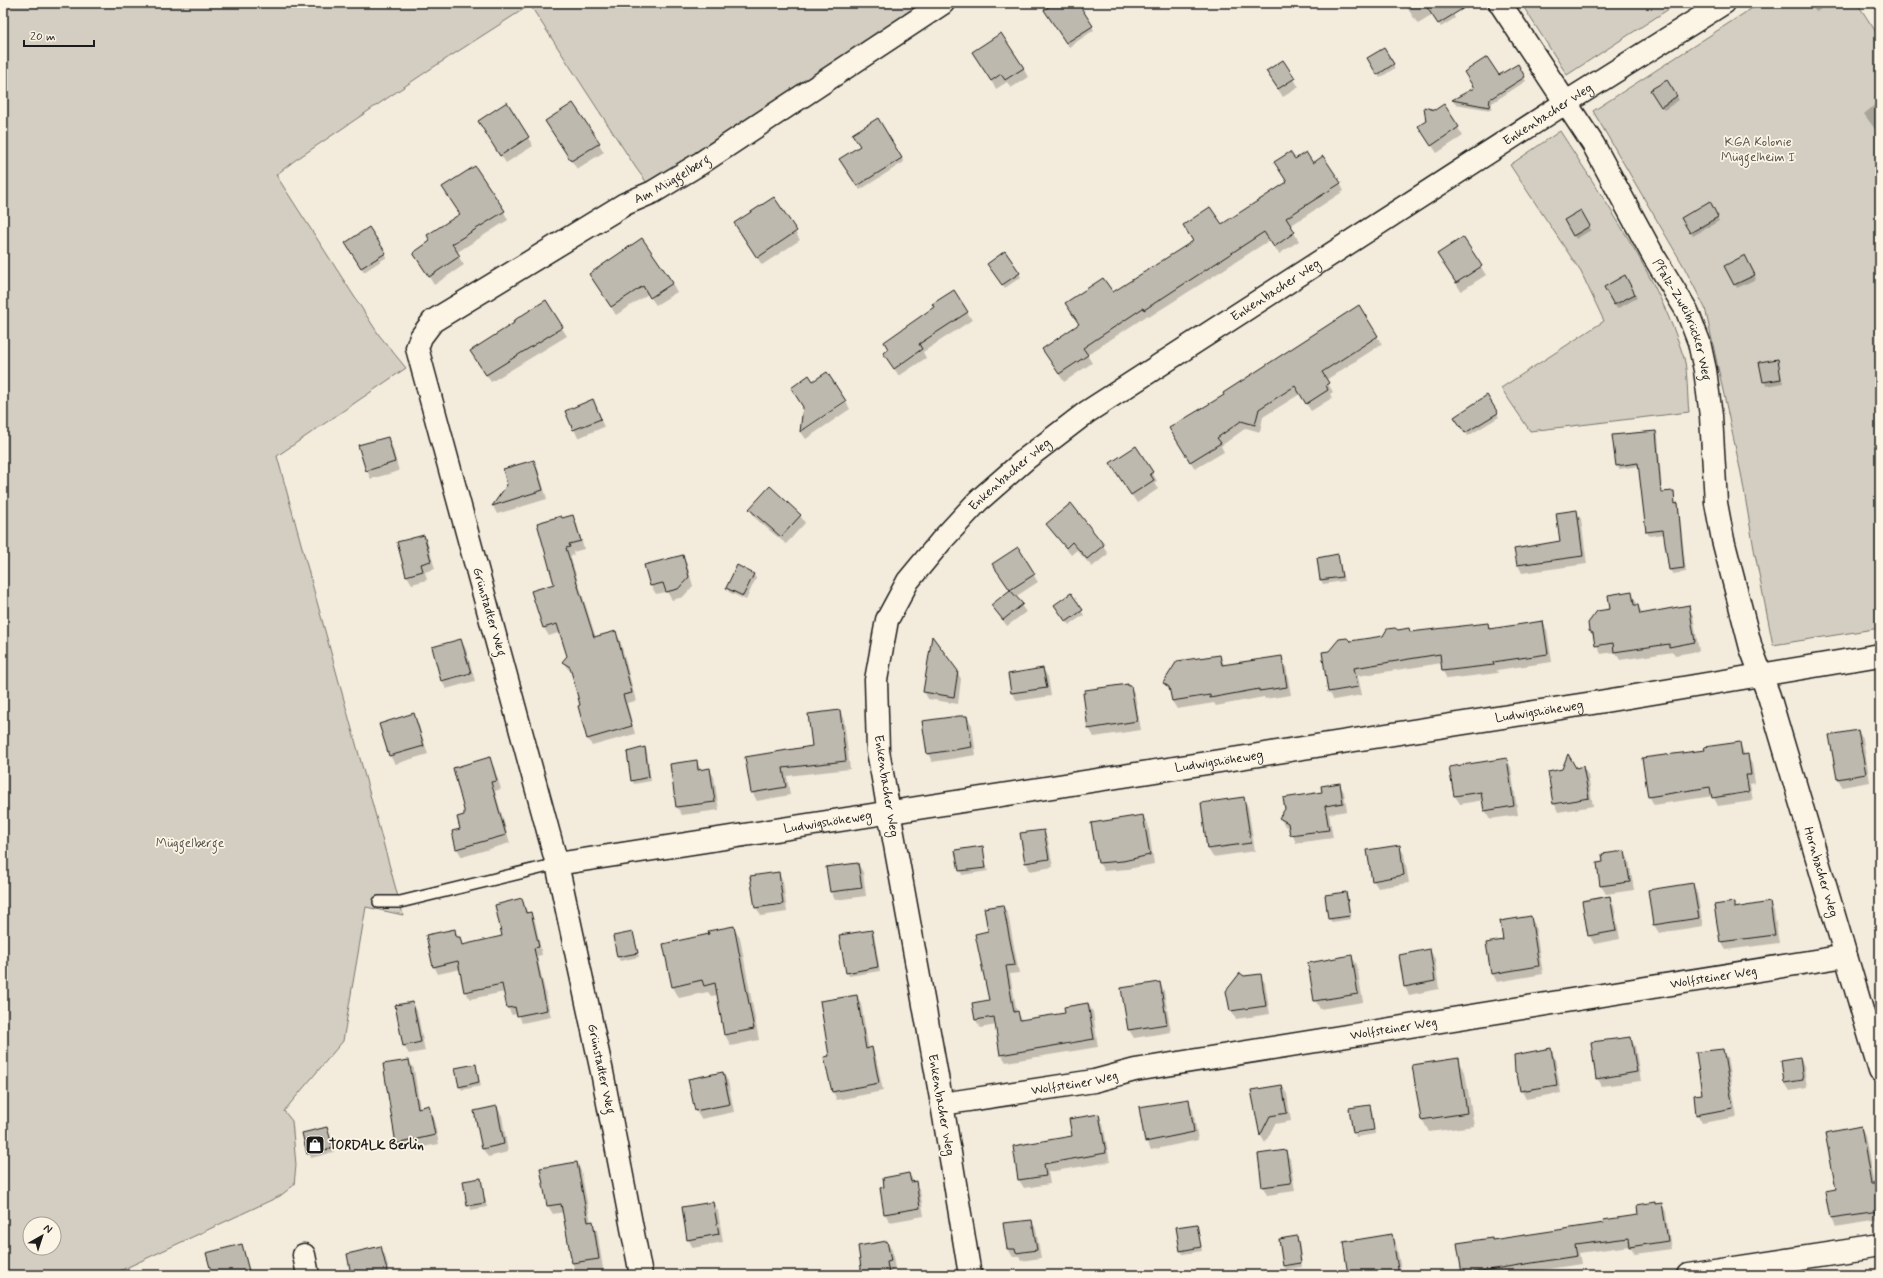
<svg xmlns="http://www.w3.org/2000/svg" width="1883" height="1278" font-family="Mynerve,sans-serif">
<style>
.green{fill:#d3cec1;stroke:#78756e;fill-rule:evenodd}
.shadow{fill:#0003}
.building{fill:#beb9ae;stroke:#1c1c1c}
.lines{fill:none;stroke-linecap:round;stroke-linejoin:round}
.service-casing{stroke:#1c1c1c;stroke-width:14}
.minor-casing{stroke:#1c1c1c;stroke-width:25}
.service{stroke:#fcf5e5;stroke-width:11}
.minor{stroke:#fcf5e5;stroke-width:22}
.labels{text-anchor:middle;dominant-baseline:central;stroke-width:3.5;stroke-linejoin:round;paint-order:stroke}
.street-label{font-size:13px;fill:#1c1c1c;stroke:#fcf5e5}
.park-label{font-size:13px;fill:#53514e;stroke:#fcf5e5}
.poi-label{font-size:13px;font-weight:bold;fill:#1c1c1c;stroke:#fcf5e5;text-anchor:start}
</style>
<rect width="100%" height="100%" fill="#f3ecdd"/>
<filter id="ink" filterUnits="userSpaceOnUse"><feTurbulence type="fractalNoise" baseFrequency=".025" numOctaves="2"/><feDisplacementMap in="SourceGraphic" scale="8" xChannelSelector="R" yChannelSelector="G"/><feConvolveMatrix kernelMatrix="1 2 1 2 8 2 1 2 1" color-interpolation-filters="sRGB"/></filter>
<g filter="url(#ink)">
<!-- green -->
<path class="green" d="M3,3H930L650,187L636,168L530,5L429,70L294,161L276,175L379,335L406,368L277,456L403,915L366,907L343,1041L284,1111L292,1121L296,1165L294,1185L280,1196L111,1275H3ZM30,1224H54V1248H30Z
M1521,3H1678L1567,75Z
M1760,3H1857L1880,38V628L1773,645L1754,549L1741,473L1705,308L1683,265L1593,111Z
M1560,131C1606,203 1658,276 1684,358C1688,373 1687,396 1689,412L1530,431L1501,388L1604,321L1581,272L1510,165Z"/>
<!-- shadow -->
<path class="shadow" d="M1056,3H1077L1094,30L1069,47L1047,14Z
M1124,3H1135L1127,8Z
M1404,3H1446L1455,18L1441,27L1433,15L1418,24Z
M1810,3H1830L1816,12Z
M1384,49L1395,68L1380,78L1368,59Z
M978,60L1023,68L1028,77L1011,88L1007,82L996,89Z
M1282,61L1299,87L1283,97L1272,80Z
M1517,66L1526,81L1492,103L1491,110L1455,104L1453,101Z
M1667,81L1679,100L1664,110L1652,90Z
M507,104L533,146L506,163L484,129Z
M1876,104L1880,109V129L1877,132L1864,114Z
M1444,106L1463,136L1437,153L1424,134L1427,122L1435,111Z
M877,120L904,162L860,190L841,160L861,147Z
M551,130L599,144L604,152L577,169Z
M1295,160L1313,164L1340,183L1344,191L1290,226L1299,241L1279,254L1270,240L1149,317L1148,315L1087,355L1092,363L1064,382L1048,357L1080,325L1112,294L1288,183Z
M774,199L800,240L762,265L740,232Z
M1709,203L1719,221L1693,236L1682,218Z
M504,212L508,220L456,253L464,265L434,285L419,261Z
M1581,212L1591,230L1576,239L1565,221Z
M369,228L387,257L364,272L346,243Z
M1463,239L1486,275L1461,291L1438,255Z
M1747,260L1756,279L1737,288L1726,266Z
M991,268L1019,273L1021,277L1005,288Z
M590,274L672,283L677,292L656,305L648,294L616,315Z
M1625,276L1637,298L1617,309L1605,287Z
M545,301L567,336L491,382L471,352L515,323Z
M1358,307L1382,344L1326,380L1333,392L1330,394L1332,398L1311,411L1300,394L1263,417L1260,432L1246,428L1221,446L1224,452L1195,469L1175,436L1225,395Z
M967,312L972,320L923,352L926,358L899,376L889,361Z
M1777,360L1783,383L1766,386L1760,363Z
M809,377L806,429L846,402L850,409L806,439L801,432Z
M1487,397L1499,417L1468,436L1458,421Z
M592,400L604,427L578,438L566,411Z
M1656,432L1658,435L1662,493L1673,492L1676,505L1679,508L1686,572L1673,574L1670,570L1665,534L1649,536L1647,532L1640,466L1619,469L1617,465Z
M387,438L392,446L399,471L371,479L367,471Z
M533,461L538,469L547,499L497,514L493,506L508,485Z
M1116,472H1152L1157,481L1154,483L1158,489L1137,503Z
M750,509L800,515L805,523L786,544L755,518Z
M1576,511L1581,519L1587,564L1522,573L1518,565L1561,542Z
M573,517L577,524L584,549L573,552L574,555L570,556L596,638L615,632L620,640L636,701L627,703L635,734L592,746L588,739L572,672L568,669L563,662L568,656L561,632L549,636L544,628L533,591L555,584L562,520Z
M1047,524L1103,545L1108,554L1092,567L1077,550L1071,555Z
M424,536L428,544L435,569L425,572L427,580L412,584L407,576L399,542Z
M1017,549L1038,582L1015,597L1026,612L1007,626L992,605L1010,590L998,571Z
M1338,555L1344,581L1323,584L1321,580L1318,559Z
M682,556L687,564L693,586L683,597L672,600L667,592L656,594L651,586L645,566Z
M738,566L753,574L756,578L746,600L729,592L727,588Z
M1631,592L1643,615L1688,606L1693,615L1699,651L1675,655L1673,652L1620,660L1615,652L1601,654L1590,630Z
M1071,595L1084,615L1069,625L1057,609Z
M1542,622L1547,630L1552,662L1497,670L1498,673L1447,679L1443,671L1442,663L1358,676L1362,695L1334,700L1329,692L1330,651L1350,642L1384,636L1409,630L1411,633L1488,624L1491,629Z
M461,640L466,649L475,681L446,689L442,681Z
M1220,656L1225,666L1282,657L1286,666L1291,695L1265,699L1264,697L1216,706L1214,703L1177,709L1172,701L1171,693L1164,683Z
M1043,669L1048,677L1051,696L1017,701L1012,693Z
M957,671L961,679L958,704L928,699L924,691Z
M1128,685L1131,687L1135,695L1141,730L1094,737L1089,728Z
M840,711L844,720L850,769L787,776L790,795L757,801L752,792L746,758L813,747Z
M413,715L418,723L428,754L395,764L390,756Z
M967,717L972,725L976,755L932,762L928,753Z
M1858,731L1863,739L1870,782L1842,787L1838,779Z
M1740,743L1745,756H1747L1752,764L1755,783L1750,784L1753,801L1718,806L1713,796L1654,805L1649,796L1706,751Z
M645,748L647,752L651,781L634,784L632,780Z
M489,759L494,767L501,789L495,791L510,843L462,857L457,849L453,832L462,830L465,816Z
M1506,759L1511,767L1518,815L1490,819L1485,810L1484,800L1460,804L1455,796Z
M696,761L701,770L709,769L714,777L719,810L682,815L677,807L671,765Z
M1583,767L1588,775L1593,806L1558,812L1554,803L1576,769Z
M1339,784L1344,792L1347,811L1329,814L1333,838L1296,843L1290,829L1285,826L1280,818Z
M1244,798L1248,807L1255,851L1213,857L1208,849L1202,804Z
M1143,816L1148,824L1154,864L1128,869L1104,871L1099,863Z
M1044,831L1048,840L1053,867L1030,871L1026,862Z
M1399,846L1404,854L1409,883L1378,888L1373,880Z
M982,847L988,871L962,875L957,850Z
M1624,852L1629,860L1634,890L1606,894L1601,886L1598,864L1605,863Z
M858,864L863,872L866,896L835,900L831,892Z
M778,873L783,881L787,912L761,916L756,907Z
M1693,884L1697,892L1703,926L1659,933L1654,925L1649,891Z
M1346,893L1348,896L1351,919L1332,922L1329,919Z
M1609,897L1614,905L1620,939L1594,944L1589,935Z
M522,899L528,914L530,913L535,921L542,955L537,956L551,1017L522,1023L518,1014L512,1015L508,1008L505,992L470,999L465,991L461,969L438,974L434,966L454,930L464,945L503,937Z
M1733,903L1736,909L1769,903L1774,911L1779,943L1726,950L1721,942L1715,906Z
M1003,906L1008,914L1019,973L1010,974L1017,1013L1023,1021L1066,1014L1088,1004L1093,1012L1098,1047L1006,1062L1001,1054L996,1025L980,1028L976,1020L990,1001Z
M1530,917L1535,925L1543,974L1497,982L1492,973L1504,941Z
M733,927L740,938L759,1040L731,1046L725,1035L718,995L711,996L708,992L679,998L673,987L710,935Z
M871,931L874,935L880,971L849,976L847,972Z
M632,933L639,957L620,961L618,957Z
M1430,950L1435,959L1439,989L1409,995L1405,987Z
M1352,957L1357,965L1363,1002L1320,1009L1315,1000Z
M1260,975L1265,983L1270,1014L1236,1019L1231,1011L1227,991L1244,978Z
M1160,983L1164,991L1171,1032L1134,1038L1129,1030L1122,989Z
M857,996L861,1004L869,1049L871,1048L876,1057L883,1091L837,1100L833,1092L830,1057Z
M412,1003L417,1011L425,1051L409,1054L404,1046Z
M1630,1038L1635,1046L1641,1081L1602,1086L1597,1078Z
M1550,1049L1555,1058L1561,1093L1526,1099L1521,1090Z
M1722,1050L1727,1058L1737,1117L1702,1123L1697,1114Z
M1800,1058L1804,1066L1807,1088L1790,1091L1785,1083Z
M1458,1059L1465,1072L1474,1126L1429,1132L1422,1119Z
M409,1061L414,1069L420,1108L428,1106L433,1115L439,1144L401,1151L397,1143Z
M475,1065L481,1086L462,1090L460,1086Z
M723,1073L728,1081L734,1112L701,1119L696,1111Z
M1282,1086L1287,1094L1291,1121L1275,1124L1265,1143L1261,1136L1252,1090Z
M1188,1100L1193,1109L1198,1140L1151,1150L1146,1141Z
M1369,1106L1372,1110L1374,1129L1354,1132Z
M497,1107L502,1116L508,1152L488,1157L483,1149L475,1112Z
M1099,1115L1103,1124L1110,1162L1048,1172L1050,1184L1024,1188L1019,1180L1014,1147L1073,1137Z
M327,1128L334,1152L311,1158L303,1134Z
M1860,1128L1865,1136L1874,1185H1876L1880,1191V1220L1835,1227L1831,1219L1837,1190Z
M1375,1131V1134L1356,1137L1355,1134Z
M1285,1151L1290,1159L1295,1191L1267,1195L1263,1187Z
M577,1163L581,1171L591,1222L597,1230L604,1275H575L564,1212L553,1214L548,1206L542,1168Z
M909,1174L920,1191L924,1216L890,1222L885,1214L881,1188Z
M480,1179L487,1207L471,1210L464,1182Z
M713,1203L718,1211L723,1242L693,1248L688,1239Z
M1662,1204L1666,1212L1671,1249L1635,1254L1630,1246L1579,1253L1581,1264L1510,1275L1463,1274L1458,1244L1491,1239L1493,1241L1605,1223L1639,1216L1655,1205Z
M1031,1221L1036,1229L1041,1258L1021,1261L1019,1257H1013L1008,1249L1004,1224Z
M1196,1225L1202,1251L1183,1254L1181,1250Z
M1391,1235L1396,1243L1402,1275H1349Z
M1296,1237L1299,1241L1302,1267L1286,1269L1284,1266Z
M887,1242L892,1250L895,1269L891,1270L892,1275H861L860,1267H862Z
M242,1245L251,1275H213Z
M380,1247L385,1255L390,1275H352Z"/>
<!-- building -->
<path class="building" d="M1054,3H1078L1093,26L1066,43L1044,10Z
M1424,3H1472L1438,24Z
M1001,33L1024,68L1005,80L1001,74L991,81L972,52Z
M1384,48L1394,64L1377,75L1367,58Z
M1487,57L1499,75L1518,64L1525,77L1490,99L1489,107L1452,100L1474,88L1464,72Z
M1283,60L1295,78L1278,89L1266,71Z
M1667,80L1677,96L1661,107L1650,90Z
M507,102L529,137L500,156L478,121Z
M573,103L600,143L571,161L545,121Z
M1444,104L1459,127L1431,146L1418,126L1426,121L1424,107L1435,110Z
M878,118L902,158L857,186L839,159L860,146L852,134Z
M1290,152L1295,159L1306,152L1313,163L1323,156L1341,183L1286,218L1295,232L1274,247L1264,232L1144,310L1143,308L1083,348L1088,355L1059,374L1042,349L1079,324L1065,303L1103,278L1113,292L1193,241L1183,225L1210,207L1222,224L1287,182L1274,162Z
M475,166L505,211L452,244L460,256L429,277L413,253L430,241L427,235L460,214L442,187Z
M774,197L797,231L757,258L734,223Z
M1710,201L1718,217L1690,233L1681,218Z
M1581,210L1590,226L1573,236L1564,220Z
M369,227L386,253L361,268L345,243Z
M1463,237L1482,266L1456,283L1437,254Z
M642,238L673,283L650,298L643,286L611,307L589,274Z
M1005,251L1020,273L1002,285L987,264Z
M1745,255L1755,275L1734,285L1724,266Z
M1625,275L1635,294L1614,305L1604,287Z
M954,290L968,312L919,344L922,349L894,369L883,353L888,349L884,342L934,307L932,304Z
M546,300L563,327L486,375L470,351L514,323L513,321Z
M1359,305L1378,336L1322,372L1329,383L1326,385L1328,390L1306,404L1295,386L1259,409L1255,425L1241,421L1217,438L1221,443L1190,462L1169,428L1224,395L1223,393Z
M1778,359L1781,379L1763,382L1759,362Z
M827,372L846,401L800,432L803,407L791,388L809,375L813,381Z
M1487,395L1498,413L1465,433L1454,417Z
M593,399L601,419L573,430L565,411Z
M1656,431L1661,492L1674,491L1675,504L1678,503L1684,568L1669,570L1663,530L1646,532L1638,463L1616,466L1612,435Z
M388,437L395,462L366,471L358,445Z
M1136,446L1153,472L1150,474L1154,480L1131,495L1110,463Z
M534,460L543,490L492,506L507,485L503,469Z
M770,486L801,515L781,537L749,509Z
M1071,503L1104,545L1087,559L1072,542L1066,548L1046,524Z
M1577,510L1583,556L1517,565L1514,549L1560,541L1556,513Z
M573,515L581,541L569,544L570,547L566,548L594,637L616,631L632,693L623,695L632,726L587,739L578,706L580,705L570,667L562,662L567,656L557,624L543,628L531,591L554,584L537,523L561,516L562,518Z
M424,535L431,561L421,564L423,571L406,576L397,542Z
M1018,547L1035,574L1010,590L1023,604L1003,620L991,605L1010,590L992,564Z
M1338,554L1342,577L1320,580L1317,558Z
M683,555L689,577L678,589L666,592L663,583L650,586L644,565Z
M737,565L754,574L743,596L726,588Z
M1632,591L1634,605H1638L1640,614L1689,605L1695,642L1669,647V644L1614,652L1613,643L1595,646L1593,633L1589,631L1588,623L1597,611L1610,609L1608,595Z
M1071,593L1083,610L1066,622L1054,605Z
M1543,621L1548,654L1493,662L1494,665L1442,671L1440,654L1354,668L1358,687L1328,692L1322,652L1329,651L1339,639L1347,638L1350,641L1383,636L1387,629L1395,628L1398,630L1409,628L1410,632L1488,623L1489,629Z
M932,636L958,671L954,697L923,692Z
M461,639L471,673L441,681L432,647Z
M1220,655L1222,665L1282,656L1287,687L1259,691V689L1210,698V695L1172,701L1169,687L1163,683L1177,661Z
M1043,668L1047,688L1011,693L1008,674Z
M1128,684V686H1131L1137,721L1088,729L1083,693H1085V690Z
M840,710L846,761L783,768L786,787L751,793L745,757L812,746L808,714Z
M414,713L424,746L389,756L379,724Z
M959,716H967L972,747L927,754L922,721Z
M1858,730L1866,774L1837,779L1829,735Z
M1740,742L1742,755L1748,754L1751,775H1746L1749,792L1712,798L1710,787L1648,797L1642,758L1705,750L1704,747Z
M645,747L649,777L631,781L627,752Z
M1568,754L1576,768L1583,766L1589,798L1553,804L1548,772L1562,769Z
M490,757L497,781L491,782L506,835L456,849L452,831L460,829L457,817L464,815V810L453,768Z
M1507,758L1514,806L1484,811L1481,792L1454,796L1449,767Z
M697,760L698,770L710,768L715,802L676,807L670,764Z
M1340,783L1343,803L1325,806L1329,830L1290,835L1288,823L1279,818L1285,809L1283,798L1322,792L1321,786Z
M1244,797L1251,843L1207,849L1201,803Z
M1143,815L1150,855L1123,861L1098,863L1091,823Z
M1044,830L1049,859L1025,863L1020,833Z
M1400,845L1404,875L1372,881L1367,850Z
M983,846L986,868L959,871L955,850Z
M1625,851L1630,882L1600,886L1597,863L1603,862L1602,854Z
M858,863L862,888L830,892L826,867Z
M779,872L783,904L755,908L750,876Z
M1693,883L1699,918L1653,925L1648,890Z
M1346,892L1350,916L1328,919L1325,895Z
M1610,896L1616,931L1588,936L1582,901Z
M522,898L526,913L531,912L539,947L534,948L547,1010L517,1016L515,1007L507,1008L502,984L464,992L458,961L433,967L426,935L455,929L456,937H460L462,945L502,936L495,905Z
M1734,902V908L1770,902L1775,935L1720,942L1714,905Z
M1003,905L1015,965L1006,966L1014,1012L1018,1011L1020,1020L1065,1013L1064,1007L1088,1003L1094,1039L1000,1055L994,1017L975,1020L972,1003L989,1000L975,934L988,931L984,908Z
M1531,916L1539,966L1491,974L1486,943L1503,940L1500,921Z
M734,926L754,1029L724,1035L715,983L704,986L702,980L672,987L663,944L709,934L708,931Z
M872,930L878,967L846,973L839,935Z
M633,932L638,953L617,957L613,936Z
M1430,949L1435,981L1404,987L1399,955Z
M1352,955L1358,994L1314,1001L1308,963Z
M1240,973L1244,976L1261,974L1266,1006L1230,1011L1226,991Z
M1160,982L1167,1024L1128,1030L1121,988Z
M857,995L866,1049L872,1047L879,1083L832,1092L824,1057L829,1056L820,1001Z
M413,1002L421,1042L403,1046L395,1005Z
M1631,1037L1637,1072L1596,1079L1591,1042Z
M1551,1048L1557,1085L1520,1091L1517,1074L1515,1072L1514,1055Z
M1723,1049L1733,1108L1696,1115L1694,1095L1702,1094L1696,1052Z
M1800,1057L1803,1080L1784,1083L1781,1060Z
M1459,1058L1467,1113L1421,1120L1412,1065Z
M409,1060L418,1108L429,1105L435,1135L396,1144L383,1064Z
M476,1064L479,1082L459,1087L455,1068Z
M723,1072L730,1104L695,1111L688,1079Z
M1282,1085L1287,1113L1270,1116L1260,1136L1251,1090Z
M1189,1099L1194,1132L1145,1142L1139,1107Z
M1370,1105L1374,1130L1353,1133L1349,1108Z
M497,1106L504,1144L482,1149L474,1111Z
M1099,1114L1106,1153L1044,1164L1046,1176L1018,1180L1013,1146L1072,1136L1069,1119Z
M1861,1126L1871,1184H1877L1880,1212L1830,1219L1825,1191L1836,1189L1825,1133Z
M327,1127L333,1148L307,1154L302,1133Z
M1286,1150L1291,1183L1262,1187L1258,1154Z
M577,1162L588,1222L593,1221L599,1259L572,1263L561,1204L547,1206L540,1168Z
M909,1173L911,1182L916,1181L920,1208L884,1214L880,1188L884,1187L883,1178Z
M481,1178L485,1203L467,1206L463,1181Z
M713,1202L719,1234L687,1240L682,1207Z
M1655,1202V1204L1662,1203L1668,1241L1629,1247L1628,1238L1575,1245L1577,1256L1462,1274L1457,1243L1492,1238V1240L1604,1223L1603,1220L1638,1215L1637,1205Z
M1032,1220L1037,1250L1016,1253L1015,1249H1007L1003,1223Z
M1197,1224L1201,1247L1180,1251L1176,1227Z
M1392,1234L1399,1275H1348L1343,1242Z
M1297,1236L1301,1263L1283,1266L1279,1239Z
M887,1241L891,1261L887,1262L889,1275H862L858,1246Z
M242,1244L250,1275H212L206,1253Z
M381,1246L388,1275H351L347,1254Z"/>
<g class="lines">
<defs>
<path id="service" d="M379,902H400L557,864"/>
<g id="minor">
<path id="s1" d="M1500,3L1593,144L1653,255L1687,311L1699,342L1705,370L1711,416L1716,503L1723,540L1751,648L1769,696L1880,1071"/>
<path id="s2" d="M557,864L1593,703L1880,655"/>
<path id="s3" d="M942,1104L1094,1081L1135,1070L1846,956"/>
<path d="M304,1255L308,1275"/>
<path id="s4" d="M641,1275L602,1072L557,864L417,348L421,337L433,321L625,204L653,192L701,163L943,3"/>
<path id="s5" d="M970,1275L942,1104L878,751L876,680L887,620L908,581L942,540L978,501L1027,458L1087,412L1565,103L1724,3"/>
<path d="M1688,1275L1880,1246"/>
</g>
</defs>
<!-- service casing -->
<use href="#service" class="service-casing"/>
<!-- minor casing -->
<use href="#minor" class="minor-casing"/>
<!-- service -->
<use href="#service" class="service"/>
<!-- minor -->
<use href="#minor" class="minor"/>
</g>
</g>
<!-- icons -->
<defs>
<symbol id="shop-square" viewBox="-11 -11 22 22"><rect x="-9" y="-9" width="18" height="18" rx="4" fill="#1c1c1c" stroke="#fcf5e5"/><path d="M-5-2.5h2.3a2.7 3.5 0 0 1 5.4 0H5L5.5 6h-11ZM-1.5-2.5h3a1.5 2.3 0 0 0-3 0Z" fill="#fff"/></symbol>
</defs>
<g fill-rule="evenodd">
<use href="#shop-square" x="304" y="1134" width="22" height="22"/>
</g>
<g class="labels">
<!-- street labels -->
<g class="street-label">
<text stroke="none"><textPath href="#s5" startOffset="1504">Enkenbacher Weg</textPath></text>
<text stroke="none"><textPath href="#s4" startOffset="1264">Am Müggelberg</textPath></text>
<text stroke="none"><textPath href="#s5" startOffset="1180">Enkenbacher Weg</textPath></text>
<text stroke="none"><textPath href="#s1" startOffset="367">Pfalz-Zweibrücker Weg</textPath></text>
<text stroke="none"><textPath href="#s5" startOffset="856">Enkenbacher Weg</textPath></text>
<text transform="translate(489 612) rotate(74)">Grünstadter Weg</text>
<text stroke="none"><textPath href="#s2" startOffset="994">Ludwigshöheweg</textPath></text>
<text stroke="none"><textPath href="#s2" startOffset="670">Ludwigshöheweg</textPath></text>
<text transform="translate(886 786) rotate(81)">Enkenbacher Weg</text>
<text stroke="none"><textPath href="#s2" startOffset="274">Ludwigshöheweg</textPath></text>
<text stroke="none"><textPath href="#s1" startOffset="940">Hornbacher Weg</textPath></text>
<text stroke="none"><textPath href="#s3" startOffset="782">Wolfsteiner Weg</textPath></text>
<text stroke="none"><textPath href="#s3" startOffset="458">Wolfsteiner Weg</textPath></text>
<text transform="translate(601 1069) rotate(78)">Grünstadter Weg</text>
<text stroke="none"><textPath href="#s3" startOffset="134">Wolfsteiner Weg</textPath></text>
<text transform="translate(941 1105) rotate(80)">Enkenbacher Weg</text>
</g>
<!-- park labels -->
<g class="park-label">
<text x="1758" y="142">KGA Kolonie<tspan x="1758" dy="15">Müggelheim I</tspan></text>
<text x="190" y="843">Müggelberge</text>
</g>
<!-- poi labels -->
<g class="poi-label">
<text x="329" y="1145">TORDALK Berlin</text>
</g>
</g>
<!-- margin -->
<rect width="1883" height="1278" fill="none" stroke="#fcf5e5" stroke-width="16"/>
<rect x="8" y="8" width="1867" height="1262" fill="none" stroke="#1c1c1c" stroke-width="1.5" filter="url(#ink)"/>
<!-- north arrow -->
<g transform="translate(42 1236) rotate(39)"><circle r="19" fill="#fcf5e5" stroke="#a29e95"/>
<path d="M0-3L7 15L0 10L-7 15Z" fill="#1c1c1c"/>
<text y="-6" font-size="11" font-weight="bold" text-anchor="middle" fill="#1c1c1c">N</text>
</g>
<!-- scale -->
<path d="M24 40v6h70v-6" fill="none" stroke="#1c1c1c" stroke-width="2"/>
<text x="30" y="40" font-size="12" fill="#1c1c1c" stroke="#fcf5e5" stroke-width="3" paint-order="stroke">20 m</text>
</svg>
